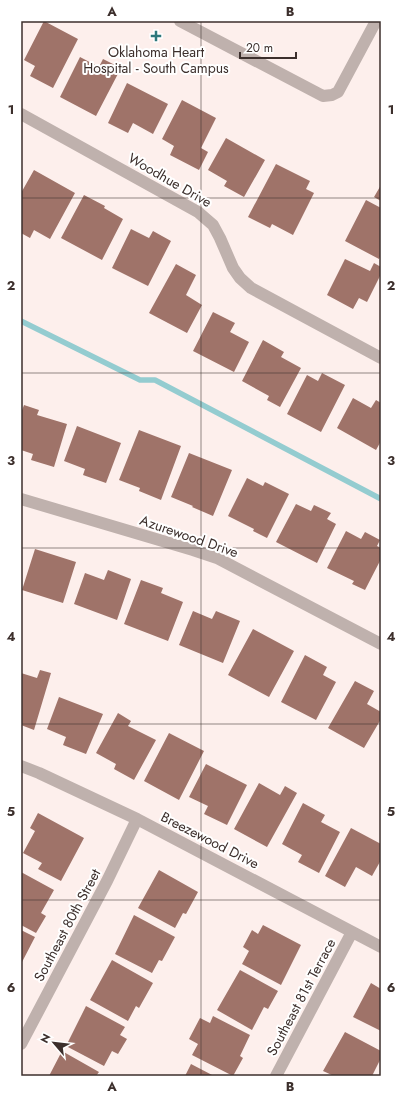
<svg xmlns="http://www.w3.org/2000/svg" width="402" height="1097" font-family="Jost,sans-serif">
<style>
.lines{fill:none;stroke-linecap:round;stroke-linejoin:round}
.stream{stroke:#94ccd0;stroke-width:5.5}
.building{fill:#9f7369}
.minor{stroke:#bfb1ad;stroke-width:12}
.grid{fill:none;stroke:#3c2f2c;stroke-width:1;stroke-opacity:0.55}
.poi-dot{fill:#2d777b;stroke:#fff;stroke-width:1.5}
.labels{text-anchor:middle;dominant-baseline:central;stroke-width:4;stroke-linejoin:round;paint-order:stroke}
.poi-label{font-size:14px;fill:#3c2f2c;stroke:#fff}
.street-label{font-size:14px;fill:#3c2f2c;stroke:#fff}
.neatline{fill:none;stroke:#3c2f2c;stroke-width:1.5}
.grid-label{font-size:13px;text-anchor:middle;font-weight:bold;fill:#3c2f2c}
</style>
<rect width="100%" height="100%" fill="#fdefec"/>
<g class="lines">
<!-- stream -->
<path class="stream" d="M21,321L140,380H155L381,499"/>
</g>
<!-- building -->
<path class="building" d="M44,21L78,39L53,88L30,76L35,66L24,60Z
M80,57L99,67L103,59L121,68L96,116L60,97Z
M127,83L168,104L153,134L133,123L128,133L108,123Z
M182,100L216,118L201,148L208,152L199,170L170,155L174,146L162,139Z
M226,138L265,160L244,197L224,186L227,181L208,170Z
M276,164L310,181L306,189L314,193L293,235L272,224L270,228L248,217Z
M34,170L75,193L50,239L34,230L30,238L21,233V193Z
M381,185V201L374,197Z
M84,195L105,206L104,208L123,219L102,260L61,238Z
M366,200L381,208V255L379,259L345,241Z
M131,229L149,238L153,231L171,241L148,286L112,268Z
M345,259L370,271L374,263L381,267V274L367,302L359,298L353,309L327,295Z
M176,264L196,275L186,295L202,305L187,333L149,313Z
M213,312L235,323L230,332L249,342L234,372L193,351Z
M263,340L284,352L281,357L301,368L280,407L267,400L269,396L242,381Z
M322,373L345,385L321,432L287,414L307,375L318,381Z
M353,398L371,408L376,400L381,403V441L376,450L337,428Z
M24,405L39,410L37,415L67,424L54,467L31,460L33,454L21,450V413Z
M77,426L121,443L106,483L83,475L85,469L64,461Z
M139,430L181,446L161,500L139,491L140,488L119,480Z
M189,453L232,470L213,516L192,507L193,506L171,497Z
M247,478L263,486L265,482L289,494L267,538L253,531L254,529L228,516Z
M296,504L311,511L314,505L331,513L327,519L336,524L317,563L276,542Z
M346,531L361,539L365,532L380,540L377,546L381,548V559L365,590L352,584L354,581L327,568Z
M35,549L76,562L63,603L22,590Z
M108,570L131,579L117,620L74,604L85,573L104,580Z
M141,580L163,588L161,593L183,602L168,641L124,624Z
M193,611L212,619L216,611L240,621L223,663L179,645Z
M253,629L294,651L269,697L228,675Z
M305,655L327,667L323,675L336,682L316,720L281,702Z
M40,670L51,673L34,730L21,725V673L37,678Z
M355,681L374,691L367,704L381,712V719L364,748L328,728Z
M59,697L103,714L86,754L63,745L66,737L47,729Z
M118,713L131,721L128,726L156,740L134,780L114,769L116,764L96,753Z
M169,733L204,751L179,800L144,781Z
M206,764L247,785L227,825L204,814L208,806L189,797Z
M259,783L280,795L285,786L297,793L267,847L234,829Z
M303,803L325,815L321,822L340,832L319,873L298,862L302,855L282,844Z
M38,813L84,838L61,881L38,869L42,863L23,853L35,831L30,828Z
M351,828L381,844V860L372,876L356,867L345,887L325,876Z
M159,870L198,892L186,914L183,913L175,928L138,908Z
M21,872L54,890L41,913L46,916L36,933L21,925Z
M134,915L175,937L162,961L159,960L152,973L115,954Z
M263,925L301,945L281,985L242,964L249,951L243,947L252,930L258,934Z
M21,930L35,937L21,964Z
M112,960L153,983L139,1008L136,1006L128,1021L90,1000Z
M240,970L278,991L268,1009L264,1007L252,1030L217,1010Z
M371,983L381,989V1031L353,1017Z
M86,1006L125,1027L120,1035L127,1039L118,1054L112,1051L104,1066L66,1046Z
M213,1016L250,1035L240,1056L243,1058L233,1076L192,1055L198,1044L189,1039L200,1018L210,1023Z
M345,1032L381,1051V1058L372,1076H334L323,1071Z
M62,1051L99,1072L96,1076H49Z
M191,1064L214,1076H185Z"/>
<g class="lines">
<!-- minor -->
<path class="minor" d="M180,21L323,96L332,95L338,92L376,21
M21,114L198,212L213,225L220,238L233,268L240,278L251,288L381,358
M21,499L193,550L217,558L381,644
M21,766L39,773L137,819L381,947
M21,1044L107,881L137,819
M276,1076L352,932"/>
</g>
<!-- grid -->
<path class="grid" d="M201,21V1076M21,198H381M21,373H381M21,548H381M21,724H381M21,900H381"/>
<!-- markers -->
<path class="poi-dot" d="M154 30h4v4h4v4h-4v4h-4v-4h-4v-4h4z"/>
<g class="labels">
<!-- poi labels -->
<g class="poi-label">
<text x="156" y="52">Oklahoma Heart<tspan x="156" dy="16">Hospital - South Campus</tspan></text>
</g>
<!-- street labels -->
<g class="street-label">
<text transform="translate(170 180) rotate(30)">Woodhue Drive</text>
<text transform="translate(189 536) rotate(19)">Azurewood Drive</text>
<text transform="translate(210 840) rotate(27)">Breezewood Drive</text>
<text transform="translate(67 925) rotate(-62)">Southeast 80th Street</text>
<text transform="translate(301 997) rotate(-62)">Southeast 81st Terrace</text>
</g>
</g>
<!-- border -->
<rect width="402" height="1097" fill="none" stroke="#ffffff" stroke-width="44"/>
<!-- north arrow -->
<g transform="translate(54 1043) rotate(298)" stroke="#ffffff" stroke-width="3" paint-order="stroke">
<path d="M0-3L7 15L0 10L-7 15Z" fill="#3c2f2c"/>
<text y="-6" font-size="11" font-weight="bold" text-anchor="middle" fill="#3c2f2c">N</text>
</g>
<!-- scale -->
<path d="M240 52v6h56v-6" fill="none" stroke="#3c2f2c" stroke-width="2"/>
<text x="246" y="52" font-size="12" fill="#3c2f2c" stroke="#ffffff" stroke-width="3" paint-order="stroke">20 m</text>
<rect x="22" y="22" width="358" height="1053" class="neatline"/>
<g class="grid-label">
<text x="112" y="16">A</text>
<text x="290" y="16">B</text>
<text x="11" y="114">1</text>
<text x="391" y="114">1</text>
<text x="11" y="290">2</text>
<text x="391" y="290">2</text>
<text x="11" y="465">3</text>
<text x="391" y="465">3</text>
<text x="11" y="641">4</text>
<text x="391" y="641">4</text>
<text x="11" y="816">5</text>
<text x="391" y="816">5</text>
<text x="11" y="992">6</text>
<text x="391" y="992">6</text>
<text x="112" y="1091">A</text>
<text x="290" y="1091">B</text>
</g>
</svg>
